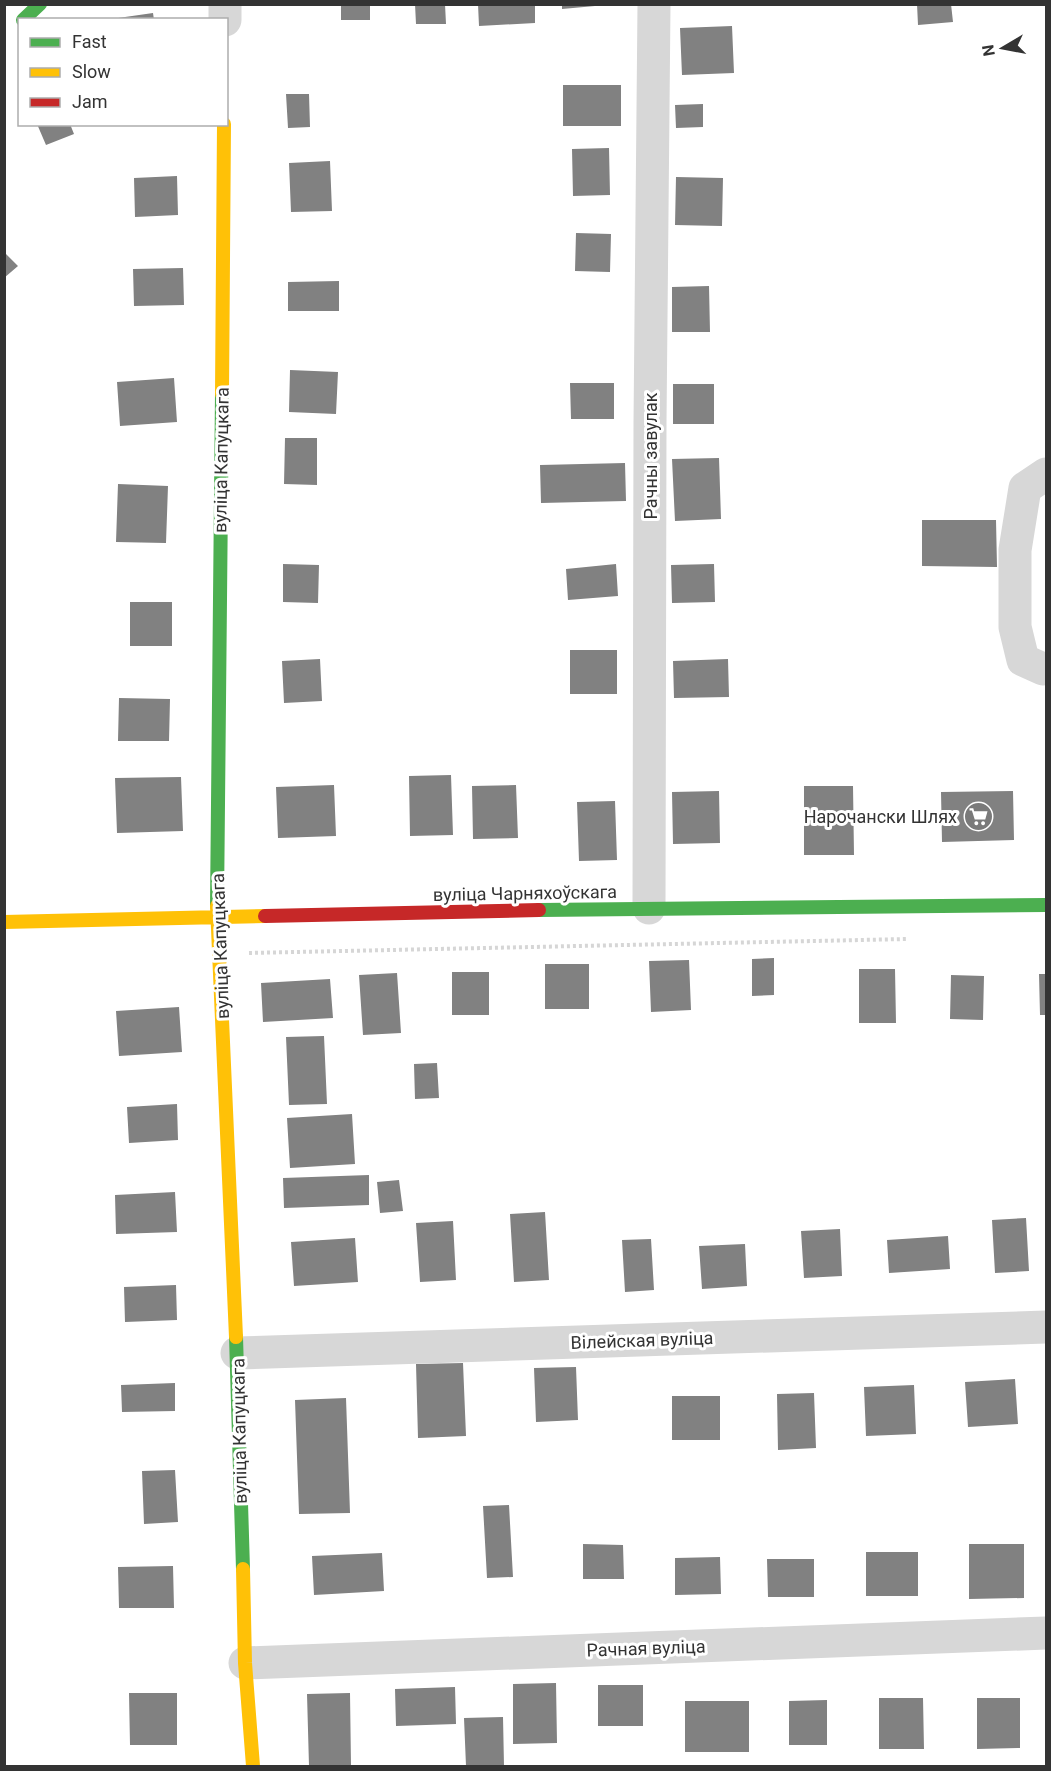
<svg xmlns="http://www.w3.org/2000/svg" width="1051" height="1771" font-family="Roboto,sans-serif">
<style>
.building{fill:#818181}
.lines{fill:none;stroke-linecap:round;stroke-linejoin:round}
.path{stroke:#d6d6d6;stroke-width:4;stroke-dasharray:3 3;stroke-linecap:butt}
.street{stroke:#d7d7d7;stroke-width:33}
.fast{stroke:#4caf50;stroke-width:14}
.slow{stroke:#ffc107;stroke-width:14}
.jam{stroke:#c62828;stroke-width:14}
.labels{text-anchor:middle;dominant-baseline:central;stroke-width:6;stroke-linejoin:round;paint-order:stroke}
.street-label{font-size:18px;fill:#333;stroke:#fff}
.poi-label{font-size:18px;fill:#333;stroke:#fff;text-anchor:end}
</style>
<rect width="100%" height="100%" fill="#fff"/>
<!-- building -->
<path class="building" d="M341,4H370V20H341Z
M415,4H445L446,24H416Z
M478,4H535V23L479,26Z
M562,4H595V6L562,9Z
M917,4H951L953,22L918,25Z
M153,13L154,20H118V18Z
M732,26L734,73L682,75L680,28Z
M563,85H621V126H563Z
M286,94H309L310,127L288,128Z
M703,104V127L676,128L675,105Z
M37,124H70L74,134L46,145Z
M609,148L610,195L573,196L572,149Z
M330,161L332,211L291,212L289,163Z
M177,176L178,215L135,217L134,178Z
M676,177L723,178L722,226L675,225Z
M576,233L611,234L610,272L575,271Z
M4,252L18,266L4,278Z
M183,268L184,305L134,306L133,269Z
M339,281V311H288V282Z
M709,286L710,332H672V287Z
M290,370L338,372L336,414L289,412Z
M174,378L177,422L120,426L117,382Z
M570,383H614V419H571Z
M673,384H714V424H673Z
M285,438H317V485L284,484Z
M719,458L721,519L675,521L672,459Z
M625,463L626,501L541,503L540,465Z
M118,484L168,486L166,543L116,542Z
M922,520H996L997,567L922,566Z
M283,564L319,565L318,603L283,602Z
M616,564L618,596L568,600L566,569Z
M714,564L715,602L672,603L671,565Z
M130,602H172V646H130Z
M570,650H617V694H570Z
M320,659L322,701L284,703L282,661Z
M728,659L729,697L674,698L673,661Z
M119,698L170,699L169,741H118Z
M451,775L453,835L410,836L409,776Z
M181,777L183,831L117,833L115,778Z
M334,785L336,836L278,838L276,787Z
M516,785L518,838L473,839L472,786Z
M804,786H853L854,855H804Z
M719,791L720,843L673,844L672,792Z
M1013,791L1014,840L942,842L941,792Z
M615,801L617,860L579,861L577,802Z
M774,958V995L752,996V959Z
M689,960L691,1010L651,1012L649,961Z
M545,964H589V1009H545Z
M859,969H895L896,1023H859Z
M452,972H489V1015H452Z
M397,973L401,1033L363,1035L359,975Z
M1039,974H1046V1015H1040Z
M951,975L984,976L983,1020L950,1019Z
M330,979L333,1018L263,1022L261,983Z
M179,1007L182,1052L119,1056L116,1011Z
M324,1036L327,1104L289,1105L286,1037Z
M437,1063L439,1098L415,1099L414,1064Z
M177,1104L178,1140L129,1143L127,1107Z
M352,1114L355,1164L290,1168L287,1118Z
M369,1175V1205L284,1208L283,1178Z
M399,1180L403,1211L380,1213L377,1182Z
M175,1192L177,1232L116,1234L115,1195Z
M545,1212L549,1280L514,1282L510,1214Z
M1026,1218L1029,1271L995,1273L992,1220Z
M453,1221L456,1280L420,1282L416,1223Z
M840,1229L842,1276L804,1278L801,1231Z
M948,1236L950,1269L889,1273L887,1240Z
M355,1238L358,1282L294,1286L291,1242Z
M651,1239L654,1290L625,1292L622,1240Z
M745,1244L747,1286L702,1289L699,1246Z
M176,1285L177,1320L125,1322L124,1287Z
M463,1363L466,1436L418,1438L416,1364Z
M576,1367L578,1420L536,1422L534,1368Z
M1015,1379L1018,1424L968,1427L965,1382Z
M175,1383V1411L122,1412L121,1385Z
M914,1385L916,1434L866,1436L864,1387Z
M814,1393L816,1448L778,1450L777,1394Z
M672,1396H720V1440H672Z
M346,1398L350,1513L299,1514L295,1400Z
M175,1470L178,1522L144,1524L142,1471Z
M509,1505L513,1577L487,1578L483,1506Z
M583,1544L623,1545L624,1579H583Z
M969,1544H1024V1598L969,1599Z
M866,1552H918V1596H866Z
M382,1553L384,1591L314,1595L312,1556Z
M720,1557L721,1594L675,1595V1558Z
M767,1559H814V1597H768Z
M173,1566L174,1608H119L118,1567Z
M556,1683L557,1743L513,1744V1684Z
M598,1685H643V1726H598Z
M455,1687L456,1724L396,1726L395,1689Z
M129,1693H177V1745H130Z
M350,1693L351,1766H309L307,1694Z
M879,1698H923L924,1749H879Z
M977,1698H1020V1748L977,1749Z
M827,1700V1745H789V1701Z
M685,1701H749V1752H685Z
M503,1717L504,1766H466L464,1718Z"/>
<g class="lines">
<!-- path -->
<path class="path" d="M249,953L908,939"/>
<!-- street -->
<path class="street" d="M225,20V4
M1043,669L1023,660L1015,627V550L1025,488L1046,474
M649,908L650,423L654,4
M237,1353L1046,1327
M245,1663L1046,1633"/>
<!-- fast -->
<path class="fast" d="M23,20L40,4
M217,906L222,394
M539,910L1046,905
M236,1337L243,1569"/>
<!-- slow -->
<path class="slow" d="M222,394L224,124
M217,906L236,1337
M4,922L265,916
M243,1569L245,1663L253,1766"/>
<!-- jam -->
<path class="jam" d="M265,916L539,910"/>
</g>
<!-- icons -->
<defs>
<symbol id="supermarket-disc" viewBox="-11 -11 22 22"><circle r="9.5" fill="#7a7a7a" stroke="#fff"/><path d="M-6-5.5h2.5l.6 2H6L4.5 2H-2.5L-4.4-4H-6ZM-1.5 3.2a1.3 1.3 0 1 0 .1 0ZM3 3.2a1.3 1.3 0 1 0 .1 0Z" fill="#fff"/></symbol>
</defs>
<g fill-rule="evenodd">
<use href="#supermarket-disc" x="962" y="800" width="33" height="33"/>
</g>
<g class="labels">
<!-- street labels -->
<g class="street-label">
<text transform="translate(650 456) rotate(-90)">Рачны завулак</text>
<text transform="translate(221 460) rotate(-89)">вуліца Капуцкага</text>
<text transform="translate(525 893) rotate(-1)">вуліца Чарняхоўскага</text>
<text transform="translate(220 946) rotate(-92)">вуліца Капуцкага</text>
<text transform="translate(642 1340) rotate(-2)">Вілейская вуліца</text>
<text transform="translate(239 1431) rotate(-91)">вуліца Капуцкага</text>
<text transform="translate(646 1648) rotate(-2)">Рачная вуліца</text>
</g>
<!-- poi labels -->
<g class="poi-label">
<text x="957" y="816">Нарочански Шлях</text>
</g>
</g>
<!-- border -->
<rect width="1051" height="1771" fill="none" stroke="#333333" stroke-width="12"/>
<!-- legend -->
<rect x="18" y="18" width="210" height="108" fill="#ffffff" stroke="#adadad" stroke-width="1.5"/>
<rect x="30" y="38" width="30" height="9" fill="#4caf50" stroke="#adadad" stroke-width="1.5"/>
<text x="72" y="48" font-size="18" fill="#333333">Fast</text>
<rect x="30" y="68" width="30" height="9" fill="#ffc107" stroke="#adadad" stroke-width="1.5"/>
<text x="72" y="78" font-size="18" fill="#333333">Slow</text>
<rect x="30" y="98" width="30" height="9" fill="#c62828" stroke="#adadad" stroke-width="1.5"/>
<text x="72" y="108" font-size="18" fill="#333333">Jam</text>
<!-- north arrow -->
<g transform="translate(1003 48) rotate(260)" stroke="#ffffff" stroke-width="4.5" paint-order="stroke">
<path d="M0-4.5L10 22L0 15L-10 22Z" fill="#333333"/>
<text y="-9" font-size="16" font-weight="bold" text-anchor="middle" fill="#333333">N</text>
</g>
</svg>
